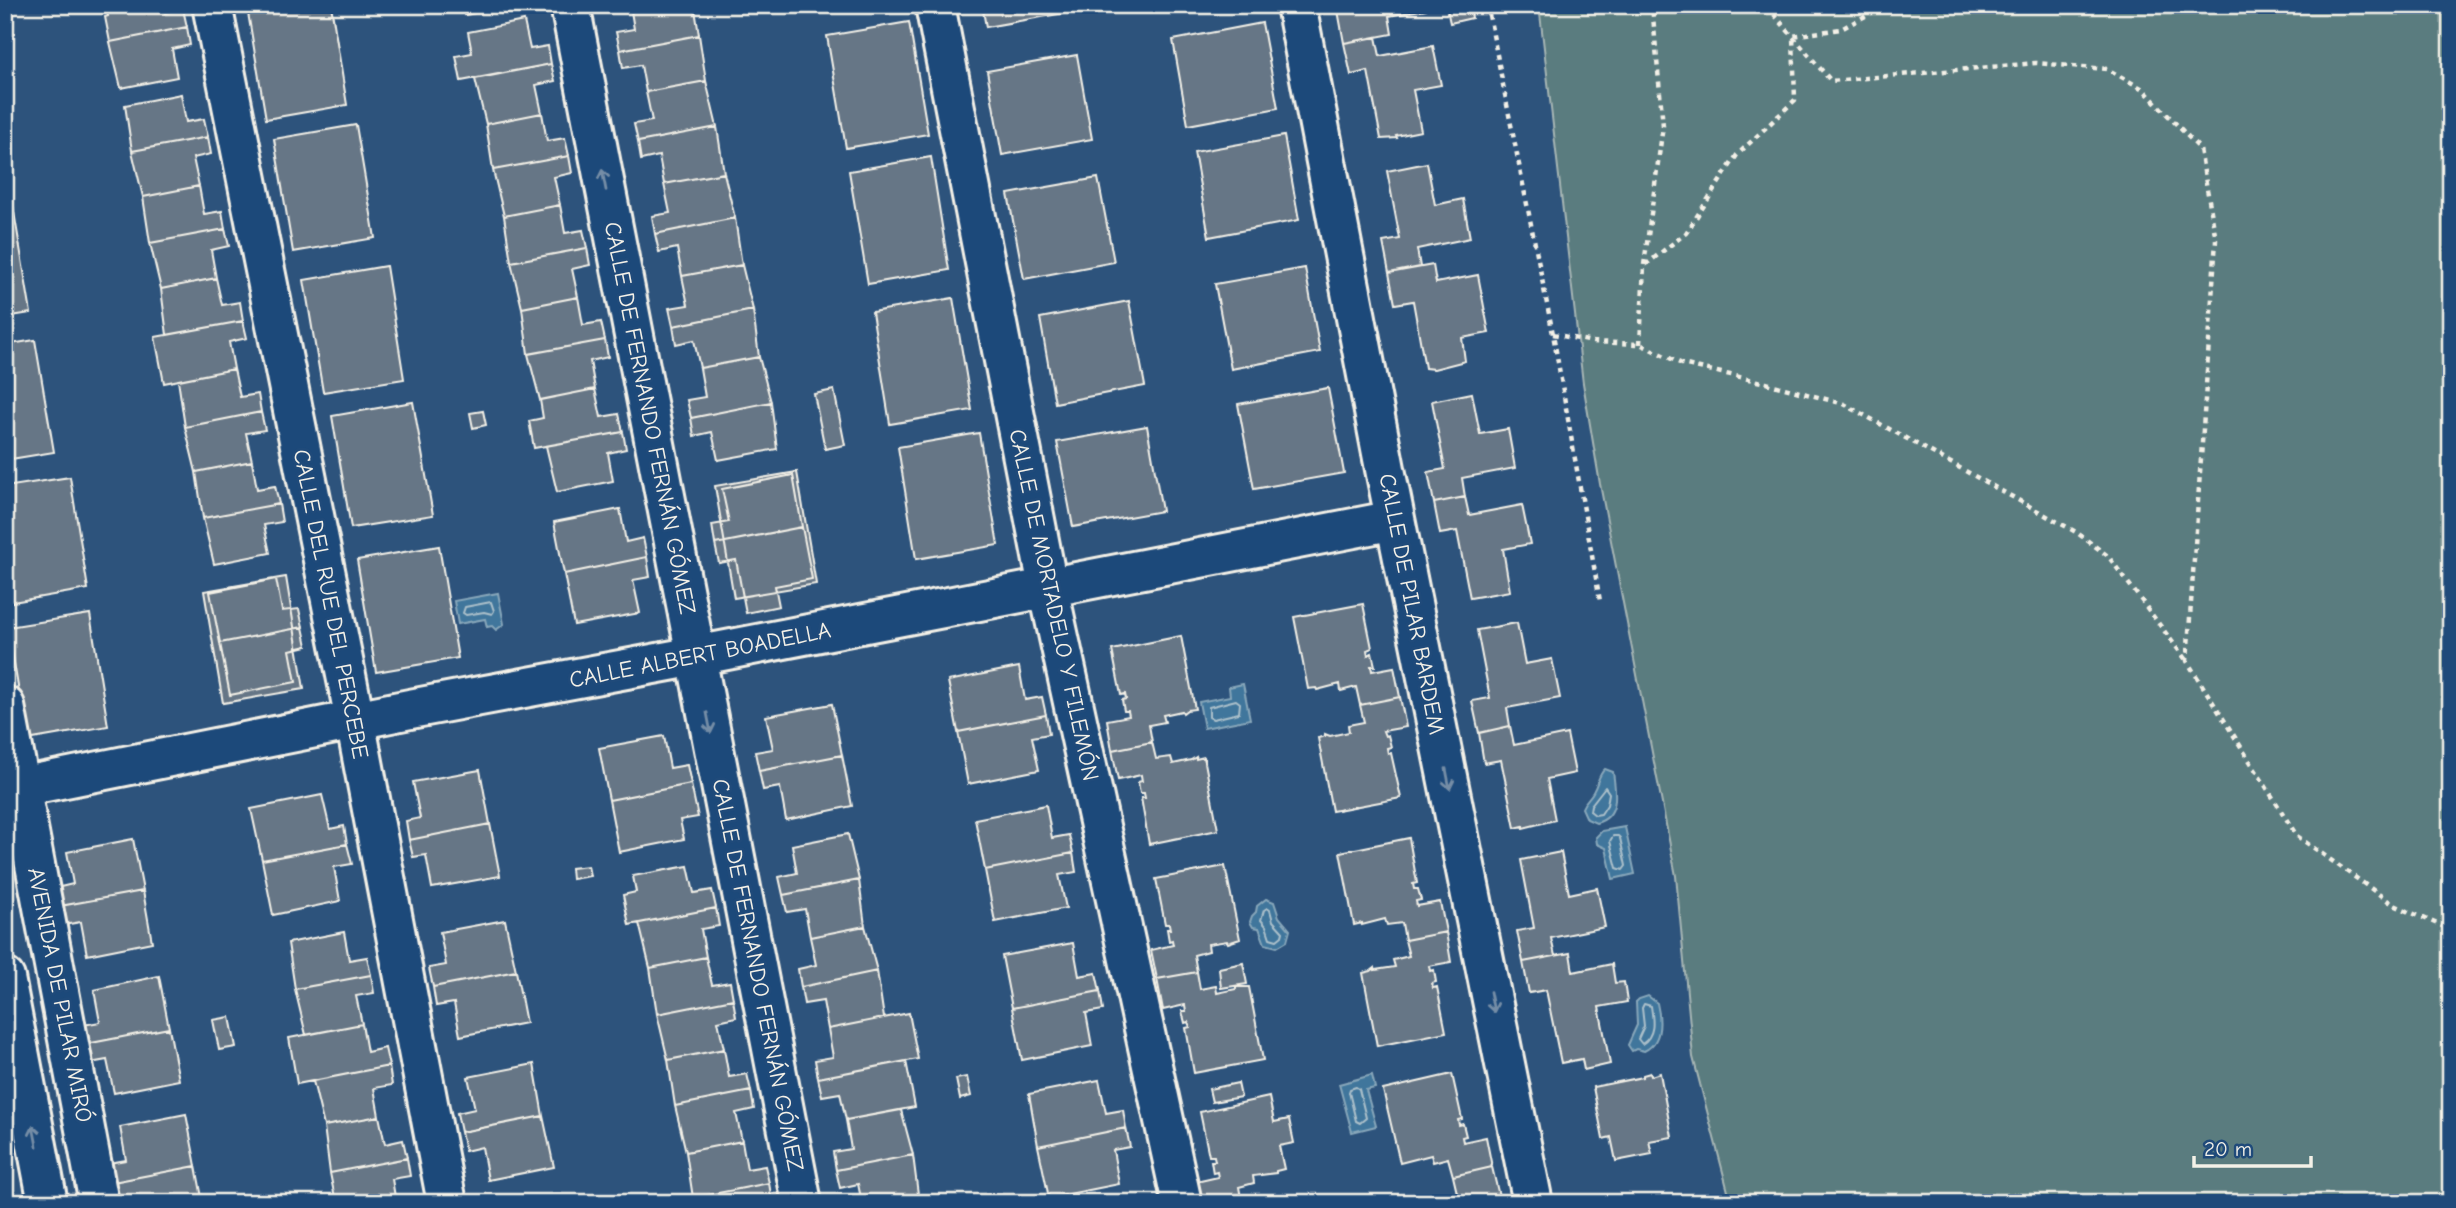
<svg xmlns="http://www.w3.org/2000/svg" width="2456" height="1208" font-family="'Comic Neue',sans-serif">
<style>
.green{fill:#5a7b7f;stroke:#a7b6b4;stroke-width:2}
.water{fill:#40769c;stroke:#88a7ba;stroke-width:2}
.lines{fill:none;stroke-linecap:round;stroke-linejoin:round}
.shore{stroke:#acc0ca;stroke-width:2}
.building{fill:#667686;stroke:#f4f1e8;stroke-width:2}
.minor-casing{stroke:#f4f1e8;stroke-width:44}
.path{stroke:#f4f1e8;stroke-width:4.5;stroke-dasharray:5 5;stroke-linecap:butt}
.minor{stroke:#1f4a7a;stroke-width:38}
.oneway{stroke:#748da6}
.labels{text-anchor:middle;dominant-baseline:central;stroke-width:6;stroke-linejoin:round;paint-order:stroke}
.street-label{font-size:23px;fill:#f4f1e8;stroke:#1f4a7a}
</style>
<rect width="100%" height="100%" fill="#2d537c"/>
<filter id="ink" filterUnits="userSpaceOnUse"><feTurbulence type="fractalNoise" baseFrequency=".0143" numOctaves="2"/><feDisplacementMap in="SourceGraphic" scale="14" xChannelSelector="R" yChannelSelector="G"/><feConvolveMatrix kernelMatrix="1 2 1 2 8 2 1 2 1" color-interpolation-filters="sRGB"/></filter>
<g filter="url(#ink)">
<!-- green -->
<path class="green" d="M1539,5H2451V1203H1731L1693,1057L1676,876L1600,484L1583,383Z"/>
<!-- water -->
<path class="water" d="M498,593L504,624L496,630L492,626L487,627L485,619L458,624L454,601Z
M1243,684L1250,719L1204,728L1199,702L1230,696L1229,687Z
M1605,769L1613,772C1616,792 1620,817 1596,823L1587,819L1582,808C1585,800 1590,798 1593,792C1598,784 1598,775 1605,769Z
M1625,827L1635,874L1613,879L1606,848L1597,844L1596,837L1602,831Z
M1266,899L1274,902L1279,917L1290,930L1287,941L1277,947L1265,944L1259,928L1253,927L1250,922L1252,916L1256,912L1257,906Z
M1648,996L1657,1003C1661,1020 1663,1042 1644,1051L1636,1049L1632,1051L1628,1045L1637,1025L1636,1002L1639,999Z
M1372,1075L1375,1088L1366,1090L1376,1126L1352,1132L1339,1084Z"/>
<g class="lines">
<!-- shore -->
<path class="shore" d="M491,602L494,611L492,614L484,612L466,615L463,613L465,607Z
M1236,700L1240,703L1239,713L1213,719L1209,717V707Z
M1605,787L1609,793L1607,805L1601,814L1595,815L1590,811L1591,805Z
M1613,836H1618L1620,838L1626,866L1623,870L1617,868L1610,841Z
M1267,908L1270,910L1273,921L1283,932L1282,936L1277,940L1270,938L1266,926L1261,920L1264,910Z
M1644,1004L1651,1006C1653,1020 1656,1035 1642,1044L1638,1039L1644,1026L1642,1008Z
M1356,1087L1359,1089L1366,1118L1360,1123L1356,1121L1349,1092L1350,1089Z"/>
</g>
<!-- building -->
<path class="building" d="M106,5H163L165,13L183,9L187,27L110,42L105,17L108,16Z
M256,5H331L347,105L266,119L247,7Z
M463,5H515L465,15Z
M630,5H691L692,10L695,9L699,35L620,50L616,32L634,29Z
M982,5H1075L1076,11L986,27Z
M1337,5H1425L1426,9L1389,16L1392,34L1344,43Z
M1446,5H1470L1472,18L1450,23Z
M524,21L530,49L548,46L551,64L461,81L456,56L472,53L468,32Z
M909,22L928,134L846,148L827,36Z
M1262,23L1278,108L1188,125L1173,40Z
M187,27L190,45L172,49L177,77L121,88L110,42Z
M699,35L706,81L646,92L641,65L623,68L620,50Z
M1376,37L1380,56L1433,46L1441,85L1413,90L1421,131L1396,136L1397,138L1381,139L1368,71L1351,75L1344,43Z
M1077,55L1092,139L1002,155L987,71Z
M551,64L555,81L536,85L542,113L486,124L475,79Z
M706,81L717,127L638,142L634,124L652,121L646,92Z
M181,94L186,122L204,119L208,137L132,151L125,105Z
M542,113L547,141L565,138L569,156L493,170L486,124Z
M356,125L375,238L293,252L274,139Z
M717,127L724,173L664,184L659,156L641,160L638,142Z
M1284,136L1299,220L1209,237L1194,152Z
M208,137L211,154L193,158L199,186L143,197L132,151Z
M569,156L572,173L554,177L560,205L504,216L493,170Z
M931,157L949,270L868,284L849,171Z
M1427,163L1435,205L1463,199L1470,238L1417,249L1420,267L1389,273L1383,242L1400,239L1387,171Z
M724,173L735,218L655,234L652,216L670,213L664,184Z
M1098,178L1114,262L1024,279L1008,194Z
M199,186L204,214L222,211L225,229L150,243L143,197Z
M12,200L31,313L5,317V202Z
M560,205L565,233L583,230L587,248L511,262L504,216Z
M735,218L742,265L682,276L677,248L659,252L655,234Z
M225,229L229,246L211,250L216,278L161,289L150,243Z
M587,248L590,265L572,269L578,297L522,308L511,262Z
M742,265L753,310L673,326L669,308L688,305L682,276Z
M1433,265L1436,283L1478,275L1489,333L1462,338L1465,361L1434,369L1425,368L1413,301L1395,304L1389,273Z
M386,266L404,379L323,392L304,280Z
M1305,268L1320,352L1231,369L1215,284Z
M216,278L222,305L240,302L243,321L167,335L161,289Z
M578,297L583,325L601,322L605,340L528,354L522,308Z
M953,298L972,410L890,424L872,312Z
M1129,301L1145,386L1055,403L1040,318Z
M753,310L759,357L700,368L694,340L676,344L673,326Z
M243,321L247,338L229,342L234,369L164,383L155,337Z
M35,340L54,452L5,460V345Z
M605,340L608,357L590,361L595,389L540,400L528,354Z
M759,357L771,402L691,418L687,400L705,397L700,368Z
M234,369L240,397L258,394L261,412L185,427L178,380Z
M1328,388L1344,473L1254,489L1238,404Z
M595,389L601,417L619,414L623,432L534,448L529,421L543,418L540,400Z
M834,390L845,445L825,449L814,394Z
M1472,393L1480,434L1508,429L1515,468L1462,478L1465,497L1434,503L1428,472L1445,469L1432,401Z
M413,402L433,515L351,528L332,416Z
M771,402L777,449L718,460L712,432L694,436L691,418Z
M483,411L486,425L473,428L470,413Z
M261,412L265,430L246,433L252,461L196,472L185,427Z
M1147,426L1162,511L1073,527L1057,442Z
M623,432L626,449L608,453L613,481L557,492L546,446Z
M979,433L998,545L916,559L898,447Z
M252,461L257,489L275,486L279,504L203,518L196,472Z
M797,472L816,584L734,598L715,486Z
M793,475L802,527L715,544L712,525L729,522L722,489Z
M70,477L88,589L7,603L5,487Z
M1465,497L1469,515L1522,505L1530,544L1503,549L1510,591L1470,598L1457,531L1440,534L1434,503Z
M279,504L282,522L264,525L270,553L214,564L203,518Z
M620,509L626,542L643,538L647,557L564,574L554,522Z
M802,527L812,579L775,586L779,606L746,613L736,560L719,563L715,544Z
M439,546L458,658L376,672L357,560Z
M647,557L650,577L633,580L640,613L574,625L564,574Z
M286,577L304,689L223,703L204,591Z
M276,579L282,611L299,609L303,627L220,643L210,592Z
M1363,604L1372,648L1367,650L1368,655L1372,653L1375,666H1371L1372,671L1394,667L1400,697L1360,705L1356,687L1341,691L1340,684L1317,690L1316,688L1308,689L1294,617Z
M90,614L108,726L27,740L8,627Z
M1517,623L1525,664L1552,659L1560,698L1507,708L1510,726L1479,733L1472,701L1490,698L1477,630Z
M303,627L307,646L290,650L296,682L230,695L220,643Z
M1181,636L1195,709L1187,710L1183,713L1182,711L1163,715L1165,722L1149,725L1152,742L1112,750L1107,720L1129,716L1128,711H1124L1122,700L1126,699L1125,694L1121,695L1112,650Z
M1019,667L1025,700L1042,697L1046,715L958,732L948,681Z
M1400,697L1406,727L1383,731L1385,736L1388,735L1391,747L1387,748L1388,754L1391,753L1401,798L1332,811L1318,738L1325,736V734L1330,736L1349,732L1348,725L1364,722L1360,705Z
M832,704L842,755L759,771L755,752L773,749L766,716Z
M1046,715L1049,734L1032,737L1039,770L968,784L958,732Z
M1510,726L1514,745L1567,734L1575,773L1547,779L1555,820L1523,828V826L1515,828L1501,760L1484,763L1479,733Z
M664,736L670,768L687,765L691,784L609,800L599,748Z
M1152,742L1156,759L1171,757L1173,764L1191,760L1196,757V759L1204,757L1218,830L1149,844L1141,798H1145L1144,793H1140L1138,782L1142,781L1141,775L1118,780L1112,750Z
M842,755L852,806L786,820L780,787L763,790L759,771Z
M480,770L490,824L409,840L406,821L420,818L413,782Z
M691,784L698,817L680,820L684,839L619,852L609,800Z
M322,795L330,829L344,826L347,844L262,860L251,809Z
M1046,805L1052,838L1069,835L1073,853L985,870L975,819Z
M490,824L500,876L432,888L426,855L413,857L409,840Z
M848,834L859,880L783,895L779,877L797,873L792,845Z
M1409,838L1417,883L1413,884L1414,889H1418L1421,900L1416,901L1417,906L1440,902L1446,932L1405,940L1402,923L1387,925L1385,919L1362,925V923L1354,925L1340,852Z
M133,839L143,891L60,906L56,888L73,884L67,852Z
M347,844L352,864L334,867L340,901L273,915L262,860Z
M1561,852L1569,894L1597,888L1605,927L1551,938L1555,956L1523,962L1517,931L1534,928L1521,860Z
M1073,853L1076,872L1059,875L1066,908L995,922L985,870Z
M588,866L590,876L572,879L571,868Z
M688,866L694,893L712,890L716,908L629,925L623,895L636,892L633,876Z
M1225,866L1240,939L1228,943L1227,941L1208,944L1209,951L1194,955L1197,972L1157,979L1151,950L1173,945L1172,940L1169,941L1167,929H1170L1169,924H1165L1156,879Z
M859,880L865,926L810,937L805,909L787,912L783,895Z
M143,891L152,942L87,955L81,922L63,925L60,906Z
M716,908L719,926L701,929L706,957L650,968L639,923Z
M505,920L516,971L433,987L429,968L446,965L440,932Z
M865,926L877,971L801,987L798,969L816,965L810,937Z
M344,932L349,960L367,957L371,975L295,989L288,943Z
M1446,932L1451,962L1429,966L1430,971L1434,970L1436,982L1432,983L1433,988L1437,987L1446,1032L1377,1046L1363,973L1371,971L1375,968V970L1395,967L1393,960L1409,956L1405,940Z
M1073,943L1079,976L1096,973L1100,991L1012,1008L1002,956Z
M1570,953L1573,972L1612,964L1615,983L1624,982L1627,1002L1599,1007L1610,1064L1584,1070L1582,1059L1561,1063L1546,990L1529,993L1523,962Z
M706,957L712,985L730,982L733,999L657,1014L650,968Z
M1243,963L1247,984L1221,988L1219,968Z
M516,971L526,1023L460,1036L454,1003L436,1006L433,987Z
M877,971L884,1018L828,1029L823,1001L804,1004L801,987Z
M1197,972L1200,989L1216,986L1217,993L1236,989V987H1249L1263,1060L1194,1073L1186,1028L1190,1027L1188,1022L1185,1023L1182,1011H1186L1185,1005L1163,1010L1157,979Z
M371,975L374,993L356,996L362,1024L306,1035L295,989Z
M159,976L169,1028L86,1044L83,1025L100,1022L94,990Z
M1100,991L1103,1010L1086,1013L1092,1046L1022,1060L1012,1008Z
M733,999L736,1017L718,1021L724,1049L668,1060L657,1014Z
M909,1013L918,1059L818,1078L815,1060L833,1057L828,1029Z
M230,1017L236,1047L219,1050L213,1020Z
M362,1024L367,1052L385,1048L389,1066L297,1084L289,1038Z
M169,1028L179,1080L114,1093L107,1060L90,1063L86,1044Z
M724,1049L729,1077L747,1074L751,1091L675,1106L668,1060Z
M906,1061L915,1107L846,1120L840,1093L822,1096L818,1078Z
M534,1064L543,1116L461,1132L457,1113L475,1109L468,1077Z
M389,1066L392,1085L374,1088L379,1116L324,1126L313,1081Z
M1650,1073L1651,1076L1660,1073L1672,1137L1649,1141L1652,1154L1616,1161L1611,1137L1603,1139L1593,1087L1643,1077V1075Z
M1452,1074L1462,1119L1458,1120L1459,1125L1463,1124L1466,1136L1462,1137L1463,1142L1486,1137L1492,1167L1453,1176L1448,1158L1433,1162L1431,1155L1400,1163L1383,1090Z
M967,1077L971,1096L960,1099L956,1079Z
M1099,1080L1106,1113L1123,1110L1126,1128L1038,1146L1029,1094Z
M1238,1083L1241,1097L1212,1102L1209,1089Z
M751,1091L754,1109L736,1113L742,1141L686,1152L675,1106Z
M1269,1097L1274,1122L1289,1119L1294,1143L1279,1146L1284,1169L1276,1171V1173L1253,1176L1254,1183L1239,1187L1242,1203H1200L1196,1182L1218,1177L1217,1172L1213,1173L1211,1161H1215L1214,1156H1209L1200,1112Z
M901,1110L913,1155L836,1170L833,1152L851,1149L846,1120Z
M186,1114L196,1166L113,1182L109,1163L126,1160L120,1127Z
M379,1116L385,1144L403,1140L407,1158L330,1173L324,1126Z
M543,1116L554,1167L488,1180L482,1147L465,1151L461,1132Z
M1126,1128L1130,1147L1113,1150L1119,1184L1049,1198L1038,1146Z
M742,1141L747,1169L765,1166L769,1183L693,1198L686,1152Z
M913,1155L919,1202L862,1203L858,1184L840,1188L836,1170Z
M407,1158L410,1176L392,1179L396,1203H338L337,1198H335L330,1173Z
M196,1166L203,1203H135L134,1198L117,1201L113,1182Z
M1492,1167L1499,1196L1477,1203H1442L1441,1196L1457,1193L1453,1176Z
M769,1183L772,1201L694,1203L693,1198Z"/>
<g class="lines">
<defs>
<path id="minor" d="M212,5L355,720L447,1203
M570,5L802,1203
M935,5L1048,587L1182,1203
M1296,5L1385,469L1533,1203
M5,706L99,1203
M5,790L410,709L696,656L1395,520
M5,978L48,1203"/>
</defs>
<!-- minor casing -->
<use href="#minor" class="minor-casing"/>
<!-- path -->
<path class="path" d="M1487,5L1553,334L1600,601
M1771,5L1772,12L1831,81L2036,63L2107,69L2143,89L2200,149L2216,240L2187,661L2297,836L2394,905L2451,930
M1644,265L1663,126L1652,5
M1553,334L1593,342L1640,344L1682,364L1766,383L1844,404L2076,532L2108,556L2186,660
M1640,344L1644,266L1686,233L1737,155L1795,100L1793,36L1841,29L1886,5"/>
<!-- minor -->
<use href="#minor" class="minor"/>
</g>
<!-- one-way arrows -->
<defs><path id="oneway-shaft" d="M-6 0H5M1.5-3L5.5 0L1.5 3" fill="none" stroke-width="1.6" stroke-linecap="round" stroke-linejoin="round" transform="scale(1.75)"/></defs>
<g class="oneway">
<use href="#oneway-shaft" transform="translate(604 180) rotate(-101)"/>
<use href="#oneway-shaft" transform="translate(709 723) rotate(79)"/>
<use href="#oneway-shaft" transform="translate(1448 779) rotate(79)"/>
<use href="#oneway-shaft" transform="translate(1492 1002) rotate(79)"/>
<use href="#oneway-shaft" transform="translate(35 1136) rotate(-101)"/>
</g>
</g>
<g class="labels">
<!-- street labels -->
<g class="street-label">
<text transform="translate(650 418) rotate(79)">CALLE DE FERNANDO FERNÁN GÓMEZ</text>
<text transform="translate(331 604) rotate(79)">CALLE DEL RUE DEL PERCEBE</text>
<text transform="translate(1412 604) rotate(79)">CALLE DE PILAR BARDEM</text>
<text transform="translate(1054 605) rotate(78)">CALLE DE MORTADELO Y FILEMÓN</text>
<text transform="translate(700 655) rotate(-11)">CALLE ALBERT BOADELLA</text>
<text transform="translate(758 975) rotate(79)">CALLE DE FERNANDO FERNÁN GÓMEZ</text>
<text transform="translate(60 995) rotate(79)">AVENIDA DE PILAR MIRÓ</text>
</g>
</g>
<!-- margin -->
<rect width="2456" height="1208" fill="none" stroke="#1f4a7a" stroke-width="28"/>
<rect x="14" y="14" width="2428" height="1180" fill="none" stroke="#f4f1e8" stroke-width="2.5" filter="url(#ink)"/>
<!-- scale -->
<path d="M2194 1156v10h117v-10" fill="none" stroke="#f4f1e8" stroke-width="3.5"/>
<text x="2204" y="1156" font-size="21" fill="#f4f1e8" stroke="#1f4a7a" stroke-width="5" paint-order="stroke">20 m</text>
</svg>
